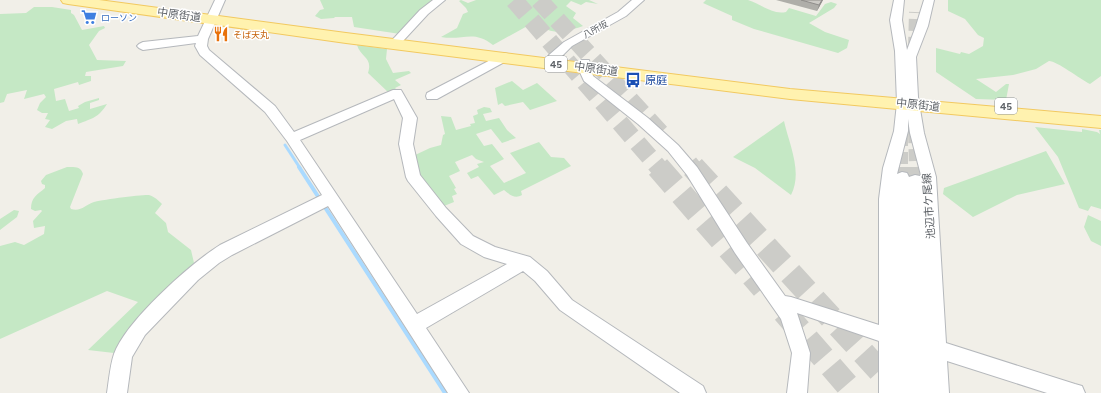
<svg xmlns="http://www.w3.org/2000/svg" width="1101" height="393" font-family="Figtree,'Noto Sans JP',sans-serif">
<style>
.green{fill:#c5e8c5}
.lines{fill:none;stroke-linecap:round;stroke-linejoin:round}
.stream-far1{stroke:#aadaff;stroke-width:3}
.stream{stroke:#aadaff;stroke-width:4}
.minor-tunnel-far1{stroke:#ccccc8;stroke-width:12;stroke-dasharray:12 6;stroke-linecap:butt}
.minor-tunnel{stroke:#ccccc8;stroke-width:16;stroke-dasharray:16 8;stroke-linecap:butt}
.highway-tunnel-far1{stroke:#ccccc8;stroke-width:18;stroke-dasharray:18 9;stroke-linecap:butt}
.highway-tunnel{stroke:#ccccc8;stroke-width:24;stroke-dasharray:24 12;stroke-linecap:butt}
.minor-casing{stroke:#b5b8bc;stroke-width:2}
.major-casing{stroke:#f2c960;stroke-width:2}
.minor{fill:#fff;fill-rule:evenodd}
.major{fill:#fff2af;fill-rule:evenodd}
.wall{fill:#afaea9}
.shaded-wall{fill:#8f8d8a}
.building{fill:#cccac5;stroke:#8f8d8a}
.labels{text-anchor:middle;dominant-baseline:central;stroke-width:3;stroke-linejoin:round;paint-order:stroke}
.far-shop-label{font-size:9px;fill:#366cbe;stroke:#fff;text-anchor:start}
.far-street-label{font-size:9px;fill:#5f6368;stroke:#fff}
.far-food-label{font-size:9px;fill:#c56008;stroke:#fff;text-anchor:start}
.shield{fill:#fff;stroke:#8f9295;stroke-width:1}
.shield-label{font-size:10px;font-weight:bold;fill:#5f6368}
.street-label{font-size:11px;fill:#5f6368;stroke:#fff}
.transit-label{font-size:11px;fill:#164399;stroke:#fff;text-anchor:start}
</style>
<rect width="100%" height="100%" fill="#f1efe8"/>
<!-- green -->
<path class="green" d="M320,0H444L400,34L354,27L352,17H335L334,18L321,19L315,16L320,10L324,9Z
M461,0L468,3L476,0H589L598,4L586,2L581,5L571,1L566,6L576,13L573,18L583,26C557,35 556,33 531,24L493,45C473,29 463,41 441,37L457,28L463,14L468,12L466,8L459,1Z
M706,0C717,0 739,0 748,0C761,4 772,15 786,12L789,8L816,16L825,4L831,2L837,4L834,8L809,23L825,32L849,40L847,48L838,53L754,29L732,20V16L703,3Z
M948,0H1101V76L1090,84C1080,79 1057,61 1049,61L1036,69L1013,75L976,79L996,92L1006,84H1009L1006,100L976,99L936,72V48L960,54L961,52L969,54L983,46L984,38L978,35L965,19L948,11Z
M34,7H52L71,10V13L74,15L82,30L104,26L105,28L99,31L89,45L97,60L126,61L123,66L86,72L85,76H91V81L79,85L78,82L54,89L56,101L65,99L69,111L79,108L78,106L85,102L99,98V100L90,103V109L107,104C98,118 93,118 78,124L77,119L66,121L52,129L45,127L50,120L45,119L48,113H42L37,110L40,103L46,97L44,94L24,99L27,90L7,94L4,102L0,103V14L26,13Z
M357,45L387,49L386,59L393,73L409,71L411,73L395,80L401,85L395,88L397,90L389,93L368,73C373,57 361,58 357,45Z
M512,81L523,90L537,83L557,101L530,110L523,102L505,106L502,103L498,105L495,88Z
M484,107L490,108L492,112L483,114L486,121L499,118L507,130L516,138L502,143L491,129L476,134L484,146L492,144L504,159L490,166L504,183L526,173L510,153L539,142L551,157L564,158L571,166L521,191L522,195C515,199 510,195 504,190L494,195L478,176L471,179L467,173L479,167L477,164L484,162L476,159L472,155L455,162L460,171L449,176L456,188L454,189L457,194L452,196L454,202L444,206L417,173L413,156L430,148L441,145L443,135L445,134L441,116L451,117L456,130L471,126L470,124L475,123L473,116L478,114L477,110Z
M784,121C789,144 803,172 791,195L755,168L733,157Z
M1035,127L1082,132V129L1097,132L1100,134L1099,130H1101V209L1091,206L1088,211L1079,208L1058,157Z
M1046,151L1065,184L1017,195L973,217L943,194L944,188Z
M67,167C74,167 81,166 83,174L70,207L71,209C81,212 85,205 94,202C98,200 146,194 149,195C155,197 158,200 162,204L155,213L166,223L168,232L191,250L194,263C165,291 134,318 114,353L88,350L138,302L107,291L0,339V246L15,242L24,245L44,234L45,226L34,228L33,221L42,211L41,210L35,211L31,209C31,197 37,195 45,188V185L42,184L41,181L46,175Z
M14,210L19,211L17,217L0,230V219Z
M1088,215L1101,221V246L1091,241L1084,227Z"/>
<g class="lines">
<!-- stream-far1 -->
<path class="stream-far1" d="M285,145L300,168"/>
<!-- stream -->
<path class="stream" d="M299,167L445,393"/>
<!-- minor-tunnel-far1 -->
<path class="minor-tunnel-far1" d="M914,49L915,12
M914,131L915,168
M902,134V168"/>
<!-- minor-tunnel -->
<path class="minor-tunnel" d="M902,167V177
M915,167V180"/>
<!-- highway-tunnel-far1 -->
<path class="highway-tunnel-far1" d="M514,0L659,168
M539,0L665,138
M689,163L693,168"/>
<!-- highway-tunnel -->
<path class="highway-tunnel" d="M658,167L763,288
M693,167L900,393
M784,312L854,393"/>
<defs>
<path id="minor" d="M215,0H225L208,39L207,46L209,50L275,106L294,132L393,90H401L417,118L413,144L420,175L446,208L473,236L495,247L530,257L547,271L572,300L703,386L706,393H680L560,310L535,281L523,271L426,328L469,393H448L328,206L232,255L219,263L198,280L145,335L132,357L127,393H107C109,380 110,366 114,354C126,321 190,264 220,245L322,195L287,141L265,112L200,55L195,46L196,43L143,50L139,48L137,46L139,44L143,42L198,36ZM394,99L403,118L399,144L406,177L408,181L436,216L461,244L484,257L507,264L417,314L300,140Z
M433,0H445L428,14L403,41H395L393,39L395,37L420,10Z
M632,0H644L626,16L572,46L557,61H549L547,58L549,55L564,42L618,12Z
M894,0H904L902,20L907,50L916,26L924,0H934L928,26L916,57L918,97L924,133L936,177L946,343L1075,384L1082,386L1085,393H1047L947,361L949,393H879V341L797,313L810,353L807,393H787L792,353L781,319L735,253L687,175L668,151L638,124L584,81L578,68L581,60H589L593,76L648,118L678,145L697,167L747,243L785,296L791,297L879,325V199L883,168L894,131L897,103L895,51L890,20ZM908,119L910,133L922,179L920,176L915,175L909,177L907,173L902,172L897,174L908,131Z
M504,53L508,54L510,57L508,60L437,99H427L426,96L427,93Z"/>
<path id="major" d="M61,0H99L346,33L790,89L1101,116V128L790,99L346,43L68,4L63,3Z"/>
</defs>
<!-- minor casing -->
<use href="#minor" class="minor-casing"/>
<!-- major casing -->
<use href="#major" class="major-casing"/>
<!-- minor -->
<use href="#minor" class="minor"/>
<!-- major -->
<use href="#major" class="major"/>
</g>
<!-- wall -->
<path class="wall" d="M776,0H823L817,11Z"/>
<!-- shaded-wall -->
<path class="shaded-wall" d="M822,0H823L817,11L819,5Z"/>
<!-- building -->
<path class="building" d="M801,0H822L819,5Z"/>
<!-- icons -->
<defs>
<symbol id="supermarket-bare" viewBox="-9 -9 18 18"><path d="M-6-5.5h2.5l.6 2H6L4.5 2H-2.5L-4.4-4H-6ZM-1.5 3.2a1.3 1.3 0 1 0 .1 0ZM3 3.2a1.3 1.3 0 1 0 .1 0Z" fill="#3f7fe0" stroke="#fff" stroke-width="2.5" paint-order="stroke"/></symbol>
<symbol id="restaurant-bare" viewBox="-9 -9 18 18"><path d="M-5-6h1v4h1v-4h1v4h1v-4h1v5L-1.5 .5V6h-2V.5L-5-1ZM5-6V6H3V1.5H1.5Q1.5-4 5-6Z" fill="#e8710a" stroke="#fff" stroke-width="2.5" paint-order="stroke"/></symbol>
<symbol id="bus-bare" viewBox="-9 -9 18 18"><path d="M-5-6H5V4H4V6H2V4H-2V6H-4V4H-5ZM-3.5-4V0h7V-4ZM-3.5 1.2v1.5H-2V1.2ZM2 1.2v1.5H3.5V1.2Z" fill="#1a4fb4" stroke="#fff" stroke-width="2.5" paint-order="stroke"/></symbol>
</defs>
<g fill-rule="evenodd">
<use href="#supermarket-bare" x="78" y="6" width="22" height="22"/>
<use href="#restaurant-bare" x="210" y="23" width="22" height="22"/>
<use href="#bus-bare" x="622" y="69" width="22" height="22"/>
</g>
<g class="labels">
<!-- far-shop labels -->
<g class="far-shop-label">
<text x="101" y="17">ローソン</text>
</g>
<!-- far-street labels -->
<g class="far-street-label">
<text transform="translate(595 29) rotate(-29)">八所坂</text>
</g>
<!-- far-food labels -->
<g class="far-food-label">
<text x="233" y="34">そば天丸</text>
</g>
<!-- shield labels -->
<g class="shield">
<rect x="545" y="56" width="22" height="16" rx="3"/>
<rect x="995" y="98" width="22" height="16" rx="3"/>
</g>
<g class="shield-label">
<text x="556" y="64">45</text>
<text x="1006" y="106">45</text>
</g>
<!-- street labels -->
<g class="street-label">
<text transform="translate(179 15) rotate(8)">中原街道</text>
<text transform="translate(596 69) rotate(8)">中原街道</text>
<text transform="translate(918 105) rotate(6)">中原街道</text>
<text transform="translate(929 206) rotate(-94)">池辺市ケ尾線</text>
</g>
<!-- transit labels -->
<g class="transit-label">
<text x="645" y="80">原庭</text>
</g>
</g>
</svg>
